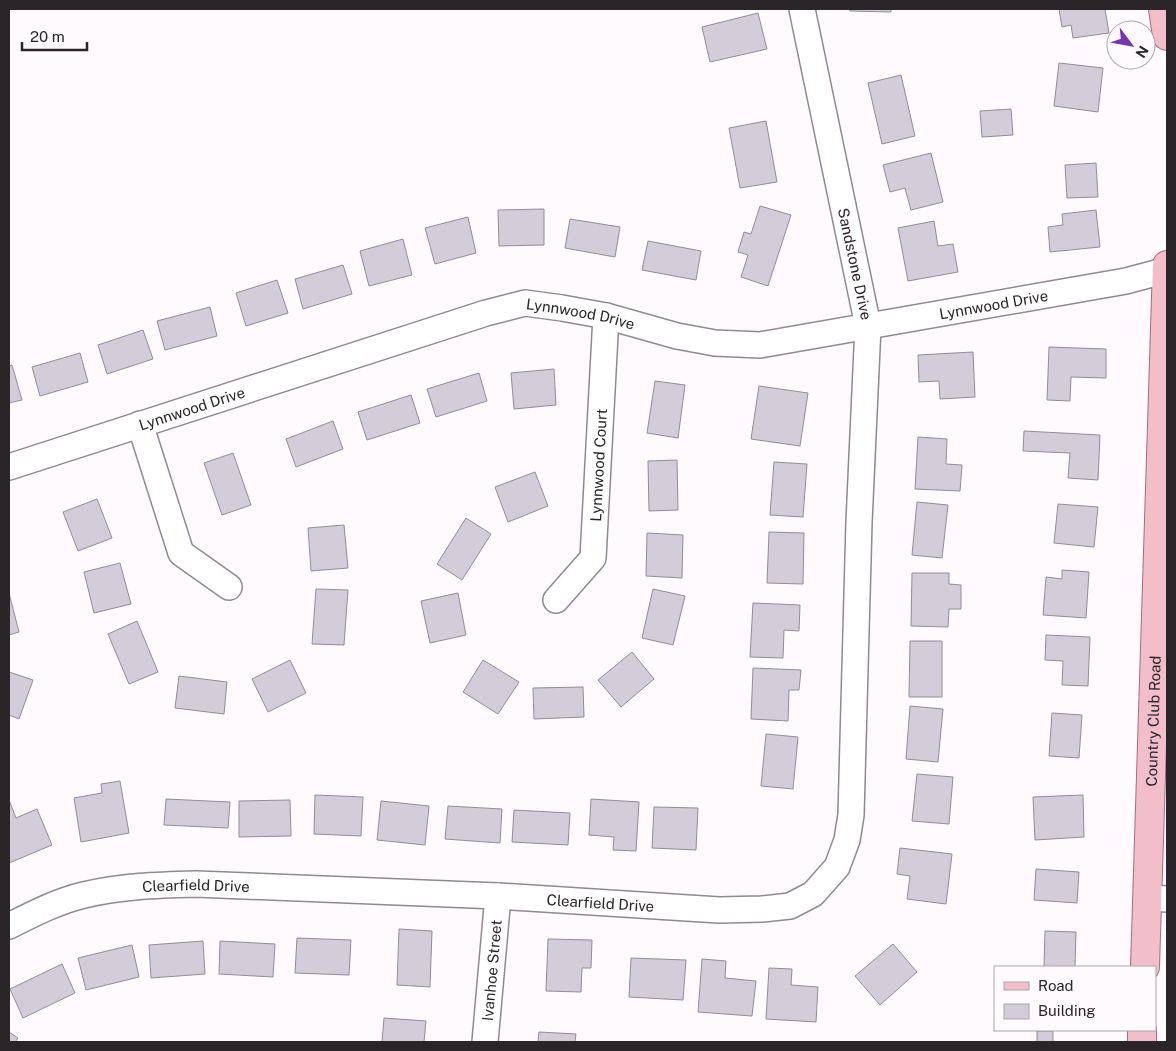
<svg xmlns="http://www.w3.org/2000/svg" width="1176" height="1051" font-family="'Public Sans',sans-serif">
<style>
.building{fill:#d3cdd9;stroke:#928c98}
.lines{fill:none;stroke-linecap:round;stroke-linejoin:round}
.minor-casing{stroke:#928891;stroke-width:28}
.major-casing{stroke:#a66c7b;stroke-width:30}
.minor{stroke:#fff;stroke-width:25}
.major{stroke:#f2beca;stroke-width:28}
.labels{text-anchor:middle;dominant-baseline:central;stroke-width:4;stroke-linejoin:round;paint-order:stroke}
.street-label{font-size:15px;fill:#292529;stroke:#fffafe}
</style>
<rect width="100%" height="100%" fill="#fffafe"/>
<!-- building -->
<path class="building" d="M850,9H891V12L850,11Z
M1059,9H1105L1109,33L1073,38L1071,25L1062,27Z
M758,13L767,49L710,62L702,27Z
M1059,63L1103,68L1098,112L1054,106Z
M901,75L915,136L882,144L868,83Z
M1011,109L1013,135L982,137L980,111Z
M766,121L777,182L740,188L729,128Z
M931,153L943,202L911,210L905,188L890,192L883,165Z
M1096,163L1098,197L1067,198L1065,165Z
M760,206L791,215L768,286L741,277L748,255L738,252L744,232L751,234Z
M544,209V245L499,246L498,210Z
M1096,210L1100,247L1050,252L1048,227L1063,225L1062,214Z
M468,217L476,253L435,264L425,228Z
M570,219L620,227L615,257L565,248Z
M934,221L938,246L953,244L958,272L908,281L898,228Z
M403,239L412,275L369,286L360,251Z
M648,241L701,251L696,280L642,270Z
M343,265L352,294L303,309L295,279Z
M277,280L288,313L246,326L236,293Z
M210,307L217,336L165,350L157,321Z
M143,330L153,359L107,374L98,345Z
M1049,347L1106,349V378L1071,377L1070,401L1047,400Z
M973,352L975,397L940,399L939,381L919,382L918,355Z
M80,353L88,382L40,396L32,367Z
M12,365L22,400L9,403V366Z
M554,369L556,405L514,409L511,373Z
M479,373L487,401L436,417L427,389Z
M655,381L685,385L678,438L647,433Z
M759,386L808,393L800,446L751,439Z
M411,395L420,423L367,440L358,412Z
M333,421L343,449L296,467L286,439Z
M1024,431L1100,435L1098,480L1068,478L1070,453L1023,451Z
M918,437L947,439L946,464L962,465L960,491L915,489Z
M233,453L251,505L222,515L204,463Z
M677,460L678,510L649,511L648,461Z
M774,462L807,464L803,517L770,515Z
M535,472L548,506L508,522L495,487Z
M97,499L112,538L78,551L63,512Z
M917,502L948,505L942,558L912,555Z
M1058,504L1098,507L1094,547L1054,543Z
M466,518L491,534L462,580L437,564Z
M344,525L348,568L311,571L308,528Z
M769,532L804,533L803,584L767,583Z
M647,533L683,535L682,578L646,576Z
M120,563L131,604L94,613L84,572Z
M1062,570L1089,572L1086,618L1043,615L1046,577L1062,579Z
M912,573H949V584L961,585V609H949L948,627L911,626Z
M316,589L348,590L344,645L312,644Z
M653,589L685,596L673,645L642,638Z
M9,593L19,632L9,635Z
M458,593L466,635L430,643L421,601Z
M753,603L800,605L799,631L784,630L783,658L750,657Z
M137,621L158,672L129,684L108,634Z
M1046,635L1090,637L1088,686L1062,685L1063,661L1045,660Z
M910,641H942V697H909Z
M632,652L654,679L621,707L598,680Z
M290,660L306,693L268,712L252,679Z
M483,660L519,682L498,714L463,692Z
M753,668L801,670L799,690H789L788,721L751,719Z
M9,672L33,680L19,719L9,715Z
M179,676L227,682L224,714L175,708Z
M583,687L584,717L534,719L533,688Z
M910,706L943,709L938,762L906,759Z
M1052,713L1082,715L1079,758L1049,756Z
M766,734L798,737L793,789L761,786Z
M917,774L953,777L949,824L912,821Z
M120,781L129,833L81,842L74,798L102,793L101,784Z
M315,795L363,797L361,836L314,834Z
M1083,795L1084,837L1035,840L1033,797Z
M166,799L230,802L228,828L164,825Z
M591,799L639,802L636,851L613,850L614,837L589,835Z
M9,800L16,818L37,809L52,845L9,863Z
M290,800L291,836L239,837V801Z
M381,801L429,806L425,845L377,840Z
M448,806L502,809L500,843L445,839Z
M654,807L698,808L696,850L652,848Z
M514,810L570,813L568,845L512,842Z
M900,848L952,854L946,904L907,899L910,876L897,874Z
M1036,869L1079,872L1077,903L1034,900Z
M399,929L432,931L430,987L397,985Z
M1045,931L1076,932L1075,967H1044Z
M297,938L351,940L349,975L295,973Z
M548,939L592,940L591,968H582L581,992L546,991Z
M203,941L205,974L151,978L149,945Z
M220,941L275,944L273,977L219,974Z
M893,944L917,972L880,1005L855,976Z
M132,945L139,977L86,990L78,958Z
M631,958L686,960L683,1000L629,997Z
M702,959L726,961L725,978L756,981L752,1016L698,1012Z
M62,964L75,993L23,1018L10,989Z
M769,968L792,969L791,985L818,987L816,1022L766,1019Z
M384,1018L426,1021L424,1042H382Z
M1037,1031H1053V1042H1037Z
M9,1032L18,1038L15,1042H9Z
M539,1032L576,1034L575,1042H538Z"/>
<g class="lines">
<defs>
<g id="minor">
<path d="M140,424L181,553L229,587"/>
<path id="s1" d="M9,467L486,313L525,303L562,308L606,316L677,336L715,343L760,345L1126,281L1167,270"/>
<path id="s2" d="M556,600L593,558L606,316"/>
<path d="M1148,898L1167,899"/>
<path id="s3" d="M9,926C33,914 58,901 84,895C121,886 158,885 196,884L498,896L719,910L762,909L790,906L813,894L837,867L847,840L851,815L859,522L868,326L802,9"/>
<path id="s4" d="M485,1042L498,896"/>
</g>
<g id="major">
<path d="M1163,9L1167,36"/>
<path id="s5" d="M1145,967L1167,265"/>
<path d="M1142,1042V1030"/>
</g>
</defs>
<!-- minor casing -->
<use href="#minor" class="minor-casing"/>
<!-- major casing -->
<use href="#major" class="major-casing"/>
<!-- minor -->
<use href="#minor" class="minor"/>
<!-- major -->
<use href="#major" class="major"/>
</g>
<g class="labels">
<!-- street labels -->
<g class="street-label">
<text transform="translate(855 264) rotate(78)">Sandstone Drive</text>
<text stroke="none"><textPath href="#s1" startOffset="1018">Lynnwood Drive</textPath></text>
<text stroke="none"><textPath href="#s1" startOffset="598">Lynnwood Drive</textPath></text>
<text stroke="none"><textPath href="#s1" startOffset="192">Lynnwood Drive</textPath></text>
<text stroke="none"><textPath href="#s2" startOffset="149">Lynnwood Court</textPath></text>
<text stroke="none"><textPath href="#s5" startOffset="246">Country Club Road</textPath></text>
<text stroke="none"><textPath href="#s3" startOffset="194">Clearfield Drive</textPath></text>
<text stroke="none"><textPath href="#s3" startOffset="599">Clearfield Drive</textPath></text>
<text stroke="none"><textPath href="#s4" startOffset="72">Ivanhoe Street</textPath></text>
</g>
</g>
<!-- border -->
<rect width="1176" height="1051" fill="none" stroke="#292529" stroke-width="20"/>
<!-- legend -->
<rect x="994" y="966" width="162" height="65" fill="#fffafe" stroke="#a9a5a9"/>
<rect x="1004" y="982" width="25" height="8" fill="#f2beca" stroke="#a9a5a9"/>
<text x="1038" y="991" font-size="15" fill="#292529">Road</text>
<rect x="1004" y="1004" width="25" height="15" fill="#d3cdd9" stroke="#a9a5a9"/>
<text x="1038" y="1016" font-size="15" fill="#292529">Building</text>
<!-- north arrow -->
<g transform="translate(1131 45) rotate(122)"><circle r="24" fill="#fffafe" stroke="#a9a5a9"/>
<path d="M0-4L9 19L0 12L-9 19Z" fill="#7437ac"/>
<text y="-8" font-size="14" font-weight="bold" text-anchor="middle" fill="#292529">N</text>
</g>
<!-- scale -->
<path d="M22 42v8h65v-8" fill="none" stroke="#292529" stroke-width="2.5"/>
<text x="30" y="42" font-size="15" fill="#292529" stroke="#fffafe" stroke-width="4" paint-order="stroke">20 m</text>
</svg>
